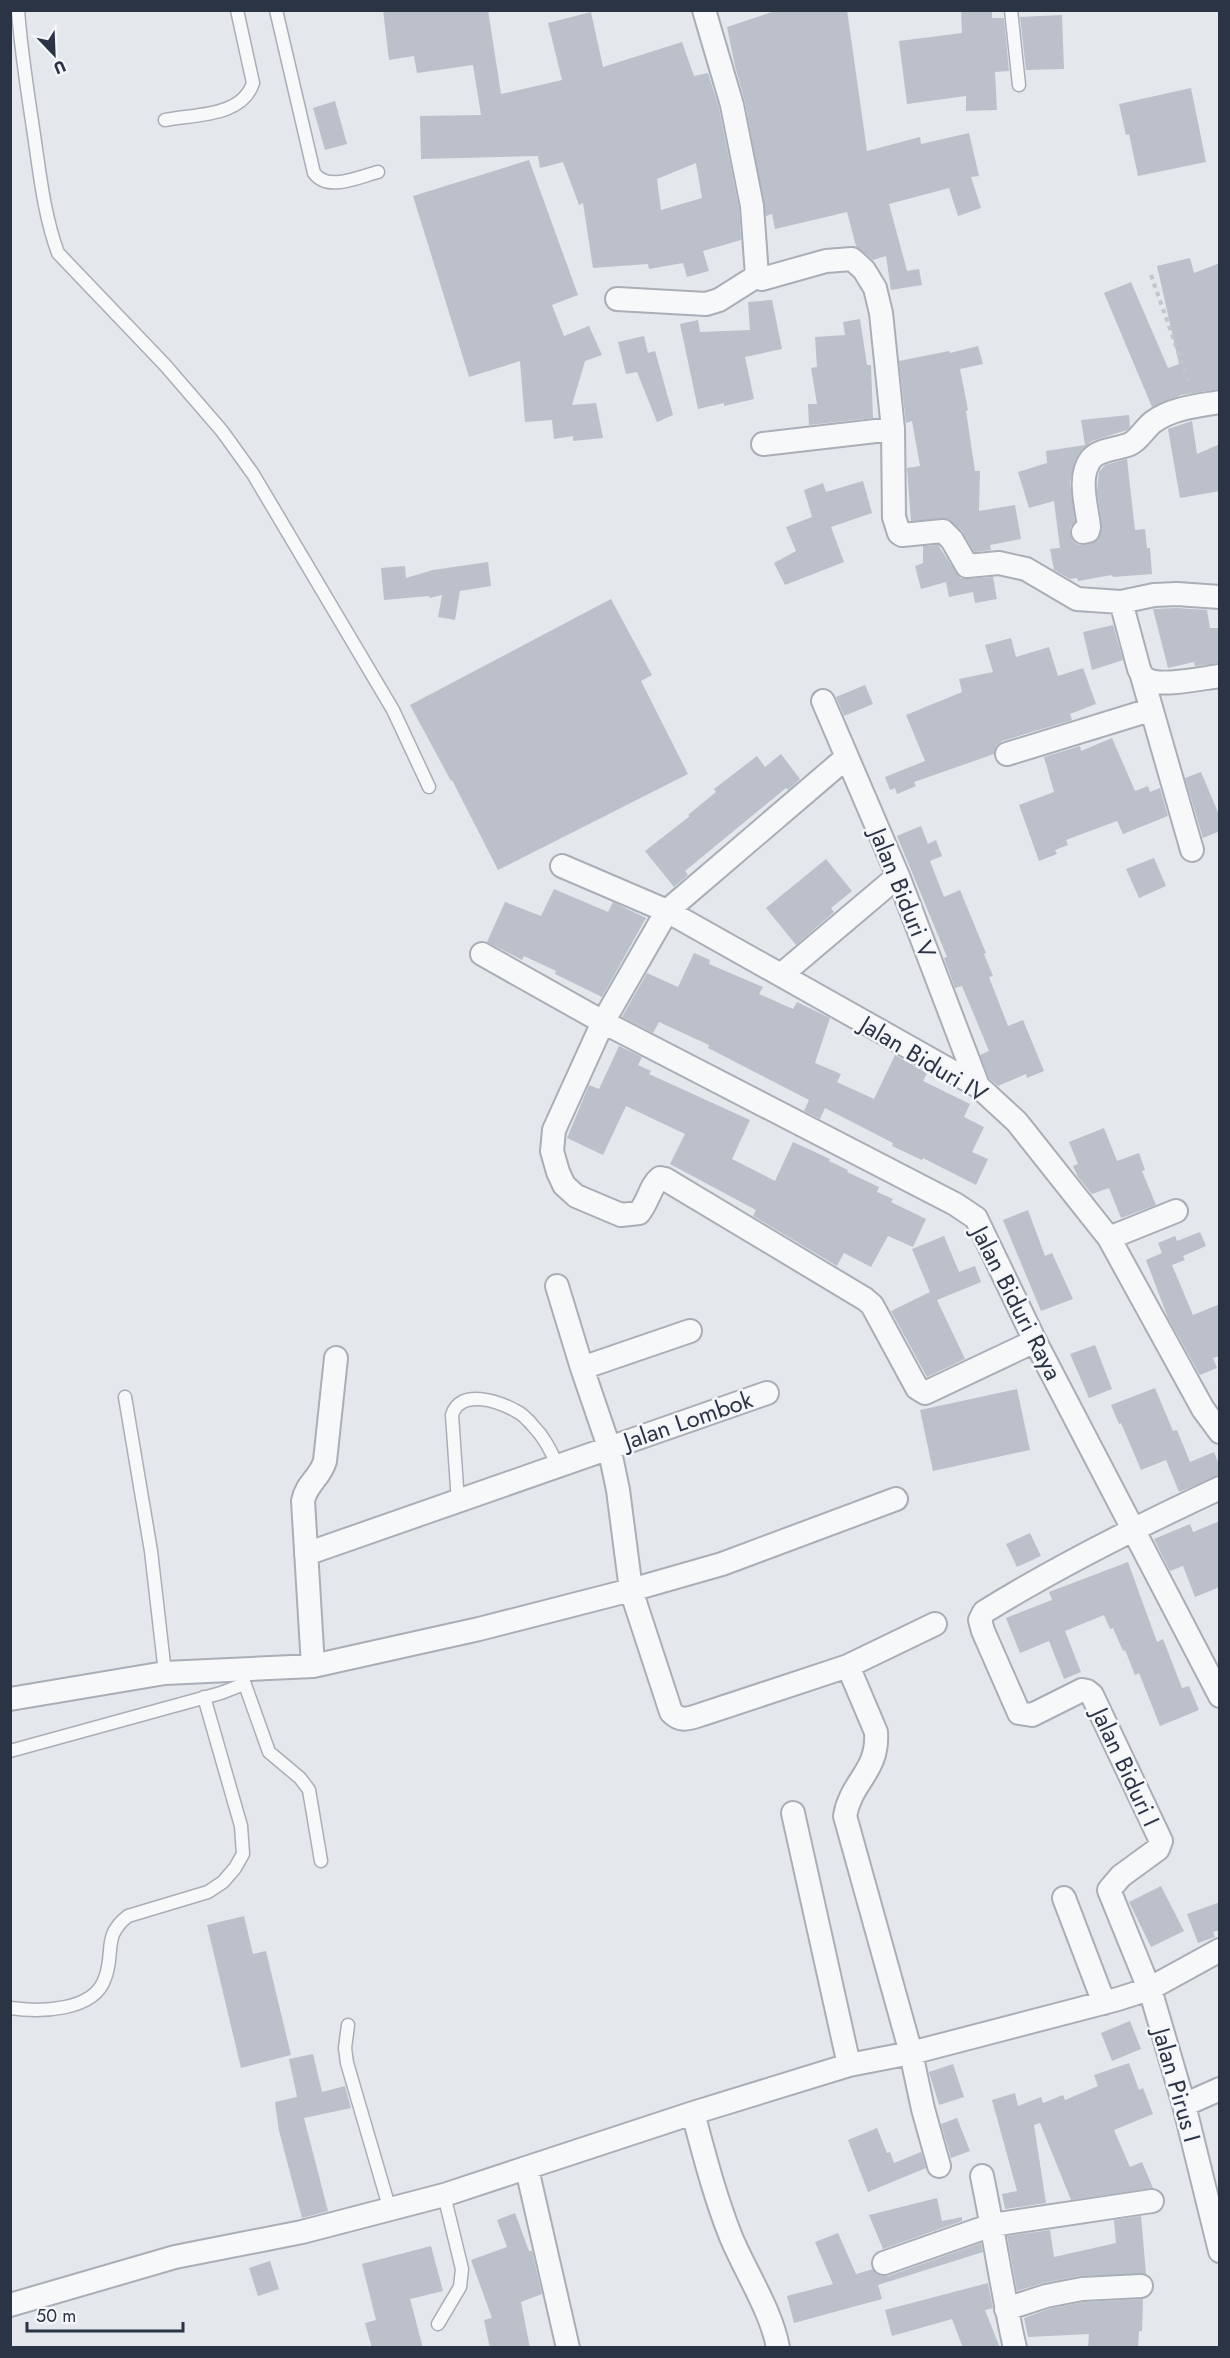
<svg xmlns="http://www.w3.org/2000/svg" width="1230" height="2358" font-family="Jost,sans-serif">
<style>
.building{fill:#bbc0ca;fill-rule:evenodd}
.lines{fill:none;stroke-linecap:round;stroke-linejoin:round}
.service-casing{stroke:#a9aeb7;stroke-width:15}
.minor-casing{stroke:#a9aeb7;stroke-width:26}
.path{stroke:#c2c5cb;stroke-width:4;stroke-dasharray:4.5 4.5;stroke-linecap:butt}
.service{stroke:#f7f8fa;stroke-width:12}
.minor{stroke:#f7f8fa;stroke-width:22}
.labels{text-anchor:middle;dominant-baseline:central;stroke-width:5;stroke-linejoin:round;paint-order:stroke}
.street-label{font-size:24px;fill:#2b3445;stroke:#f4f6f9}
</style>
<rect width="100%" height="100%" fill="#e4e7ec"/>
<!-- building -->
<path class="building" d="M383,10H488L501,94L562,80L548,23L591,12L603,67L682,42L694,76L708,73L719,108L739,208L741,240L703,251L709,271L687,277L683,263L649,269L648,264L593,268L583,203L579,205L563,162L540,168L538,156L421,159L420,116L481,115L473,65L417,73L414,56L389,60ZM696,163L702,198L661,210L657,179Z
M778,10H847L867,151L920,137L921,144L969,133L979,176L971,177L981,208L958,216L949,188L889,204L907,271L919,269L922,285L891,290L886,256L873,260L856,246L847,212L775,229L772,214L766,216L745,102L735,66L727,27Z
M961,10H992V18H1004L1009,71L995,72L997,110L966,111V96L907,104L899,41L962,33Z
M1062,15L1064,69L1026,70L1020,17Z
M1191,88L1206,162L1138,176L1129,134L1126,135L1119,104Z
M335,101L347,144L325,150L313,108Z
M529,160L578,295L552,305L564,336L589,326L602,355L585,361L572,405L596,403L603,438L573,441V436L554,439L552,420L525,422L520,361L469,377L413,196Z
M1190,258L1194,273L1220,263V389L1181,395L1152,407L1104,293L1131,282L1168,368L1179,364L1157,266Z
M772,300L782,349L745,357L754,399L724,406V403L698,409L680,324L698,320L700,332L750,330L748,302Z
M860,319L867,365H871L873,418L809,425L808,404H817L811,368L817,367L815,337L845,335L843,322Z
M644,336L648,353L655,351L673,415L657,422L637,372L626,374L618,342Z
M978,346L983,364L960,369L968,410L966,411L975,471H980L979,511L1015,505L1021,539L990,545L991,550L974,552L962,531L948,519L911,521L907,468L920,466L912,421L906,423L899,361L949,351L950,353Z
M1129,415L1130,427L1127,430L1092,441L1082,449L1075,460L1070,483L1075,522L1070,527V534L1073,541L1079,545L1091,544L1098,540L1102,526L1097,491L1099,472L1105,465L1127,459L1135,530L1145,529L1147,548H1150L1152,574L1113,577L1112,575L1078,581L1077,578L1070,579L1054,570L1050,549L1060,548L1054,501L1029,508L1018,472L1047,463L1046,451L1085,445L1081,420Z
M1192,421L1197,454L1220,444V491L1180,498L1168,429Z
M863,481L872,513L831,527L844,562L785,585L774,563L796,551L786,527L812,517L804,490L823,483L826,492Z
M938,545L960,578L968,579L993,577L997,599L975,603L973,592L949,597L946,582L921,589L915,566L923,563V546Z
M488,562L491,586L460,591L455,620L438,617L442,595L430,598L429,596L384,600L381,568L405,566L406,578L433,570Z
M611,599L652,675L641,681L688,774L498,870L452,780L451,781L410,705Z
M1177,608L1207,610L1210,628H1220V663L1195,666L1194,662L1168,668L1153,609Z
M1113,625L1123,660L1092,670L1083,632Z
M1011,638L1016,657L1049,647L1058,676L1083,668L1096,704L1070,714L1072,720L1002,741L997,745L994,754L914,782L916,786L897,794L895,788L890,790L885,777L925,761L906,715L962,692L959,679L993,672L985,645Z
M865,685L873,704L844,716L836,697Z
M1112,738L1135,791L1148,786L1150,792L1160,788L1168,816L1123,834L1117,821L1066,840L1068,845L1055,850L1057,854L1039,861L1019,805L1054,792L1044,757L1080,746L1081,751Z
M781,754L800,779L788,790L786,788L685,871L688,875L674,887L645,851L690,816L688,815L716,792L714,789L757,756L765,767Z
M1201,772L1220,817V831L1203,838L1185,778Z
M921,826L928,844L936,840L942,856L930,861L944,897L960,890L986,953L984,954L993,976L989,977L1008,1026L1023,1020L1044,1071L1027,1078L1026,1074L998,1086L989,1078L980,1055L989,1051L962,986L955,988L944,958L947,957L897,836Z
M1154,858L1166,886L1139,898L1126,869Z
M826,859L852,891L831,908L834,912L796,945L766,908Z
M554,889L608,912L613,902L646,918L602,997L555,974L556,971L524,956L522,960L487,942L505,902L541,916Z
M694,953L710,960L709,964L763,987L759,994L793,1009L797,1002L830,1018L815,1063L841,1074L837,1082L874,1099L895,1055L927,1073L923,1081L970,1104L964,1117L984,1127L972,1152L988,1159L976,1185L923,1158L922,1160L892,1146L893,1143L825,1108L820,1119L804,1111L809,1100L708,1048L709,1045L659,1022L653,1033L622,1017L647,973L678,987Z
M619,1046L642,1057L638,1065L651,1071L649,1074L750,1120L732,1159L775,1181L793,1142L830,1159L829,1161L848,1170L847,1172L879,1187L877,1192L893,1199L891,1202L926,1219L913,1247L888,1236L871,1267L844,1253L837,1266L753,1216L756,1210L670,1164L685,1134L626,1106L603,1155L567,1138L589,1085L599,1089Z
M1104,1128L1117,1161L1139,1153L1145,1170L1142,1171L1156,1205L1121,1218L1109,1188L1092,1194L1078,1177L1073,1166L1078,1164L1069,1142Z
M1028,1210L1045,1256L1052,1253L1073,1299L1041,1311L1003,1220Z
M1200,1232L1206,1246L1183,1256L1185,1260L1172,1265L1193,1315L1220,1304V1356L1213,1358L1217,1368L1200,1375L1168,1318L1146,1260L1162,1253L1158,1243L1175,1236L1177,1241Z
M944,1236L959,1272L975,1266L981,1282L937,1300L965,1359L927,1377L891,1311L930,1292L912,1249Z
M1095,1345L1112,1389L1089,1398L1070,1354Z
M1155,1388L1173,1431L1177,1430L1190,1462L1214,1452L1220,1467V1475L1179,1492L1166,1460L1141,1470L1121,1423L1119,1424L1111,1405Z
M1017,1389L1030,1450L933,1471L920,1410Z
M1220,1521V1587L1195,1597L1183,1566L1170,1571L1154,1539L1190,1524L1193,1532Z
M1030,1533L1041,1556L1017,1567L1006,1544Z
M1128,1562L1157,1642L1163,1639L1182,1688L1189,1686L1199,1710L1160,1726L1139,1673L1135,1675L1125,1650L1123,1651L1113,1628L1110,1629L1104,1615L1065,1631L1081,1672L1064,1679L1049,1641L1020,1653L1006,1618L1052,1600L1049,1592Z
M1161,1886L1184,1931L1151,1947L1129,1902Z
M1220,1902V1930L1213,1932L1215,1937L1198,1943L1187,1914Z
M244,1916L253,1954L266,1951L291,2055L241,2068L207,1925Z
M1130,2021L1141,2049L1112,2061L1101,2033Z
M313,2054L322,2092L345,2086L351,2108L304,2118L328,2211L302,2218L279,2131L275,2102L297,2097L289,2059Z
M1129,2063L1139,2090L1143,2088L1153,2114L1114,2130L1130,2167L1142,2162L1153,2188L1071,2200L1040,2123L1034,2125L1046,2203L1005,2209L1002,2194L1017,2191L992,2100L1015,2093L1018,2106L1041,2097L1043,2103L1063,2095L1065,2100L1098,2086L1094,2075Z
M953,2064L964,2097L939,2105L929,2072Z
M957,2118L970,2151L951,2158L941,2124Z
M877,2128L887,2153L890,2152L894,2163L921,2152L926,2168L868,2192L848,2140Z
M937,2198L942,2221L962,2217V2221L883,2249L869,2215Z
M515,2213L529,2251H532L542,2294L521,2302L530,2348H490L484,2320L492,2318L471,2260L507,2247L497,2220Z
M1141,2216L1146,2274L1080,2276L1043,2283L1017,2291L1007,2236L1050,2230L1054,2257L1116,2243L1114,2220Z
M838,2233L856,2274L873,2269L881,2276H888L981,2243L983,2252L878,2285L882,2299L794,2323L787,2296L833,2284L815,2242Z
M431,2246L443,2291L410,2299L423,2348H372L365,2323L376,2320L362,2264Z
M270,2261L279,2289L258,2296L249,2268Z
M988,2283L993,2308L985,2310L1000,2348H963L952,2319L892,2336L885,2310Z
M1143,2299L1142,2331H1139L1138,2348H1088L1089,2334L1028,2337L1024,2318L1049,2309L1084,2302Z"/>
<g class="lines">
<defs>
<path id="service" d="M18,10C21,52 28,94 34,135C40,175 44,215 58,253L165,365L222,431L253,474L393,710L429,787
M276,10L314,173C328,192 358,177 378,172
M1011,10L1019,85
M165,120C195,114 242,117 253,83L237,10
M125,1397L151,1551L165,1673
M458,1502L452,1415C460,1388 498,1401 516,1411C523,1414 529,1421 534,1427C545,1438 551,1452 558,1466
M243,1679L269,1752L300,1778L309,1790L321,1861
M10,1751L221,1693L244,1684
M10,2008C39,2012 94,2012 105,1978C115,1952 102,1936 128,1916L208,1892L223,1882L235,1868L243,1854L241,1826L204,1697
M348,2025L345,2048L347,2063L390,2210
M438,2324L460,2287L462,2269L444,2195"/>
<path id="minor" d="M704,10L732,105L752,206L757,276L762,279L826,261L852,259L864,270L875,288L881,313L893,429L894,517L899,533L902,535L943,531L952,540L967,566L999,563L1026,569L1077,599L1121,602L1154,595L1177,594L1220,597
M617,299L706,304L719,300L757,276
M763,444L893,429
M1083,532L1088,531L1089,527C1087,507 1077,477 1091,459C1099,449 1119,449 1130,444C1139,440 1145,428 1153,422C1172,408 1197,406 1220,402
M1121,602L1139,669C1141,674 1143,678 1148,680C1162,687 1203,678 1220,676
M1142,676L1192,850
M823,701L898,876L978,1086
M1007,754L1150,710
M847,757L667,911L603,1022L554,1130L552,1151L558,1172L564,1185L576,1196L621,1215L639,1213C648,1202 651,1185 660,1178L665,1179L865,1299L872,1305L917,1388L925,1393L1035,1341
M562,866L667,911L978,1086L1017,1122L1109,1238L1203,1409L1220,1432
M482,954L603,1022L955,1204L976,1218L1035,1341L1220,1696
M781,975L898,876
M1109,1238L1176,1211
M557,1286L582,1368L609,1447L618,1490L631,1590L671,1712C681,1723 690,1718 703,1714L848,1666L935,1624
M582,1368L690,1331
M1220,1488C1138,1526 1060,1565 984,1612L980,1620L983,1631L1019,1713L1032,1715L1082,1690L1087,1691L1092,1695L1161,1841L1158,1849L1121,1876L1109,1890L1152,1996L1184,2105L1220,2251
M306,1554L767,1393
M313,1666L303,1501C306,1484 320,1478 325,1461L336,1358
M848,1666L876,1732C879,1771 851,1781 845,1816L911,2053L923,2109L939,2166
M10,1699L165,1673L313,1666L479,1629L631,1590L722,1564L896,1499
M793,1813L849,2065
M1064,1898L1104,2003
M1184,2105L1220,2089
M693,2113C704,2154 715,2197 731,2237C745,2271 772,2312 778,2348
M527,2169L568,2348
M982,2176C994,2233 1002,2291 1015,2348
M884,2263L992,2225L1152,2201
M10,2305L175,2257L302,2232L444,2195L693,2113L849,2065L911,2053L1118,1999L1149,1989L1220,1950
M1006,2309L1046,2296L1082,2289L1141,2286"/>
</defs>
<!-- service casing -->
<use href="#service" class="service-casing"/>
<!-- minor casing -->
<use href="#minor" class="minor-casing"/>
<!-- path -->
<path class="path" d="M1151,275L1190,386"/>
<!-- service -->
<use href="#service" class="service"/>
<!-- minor -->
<use href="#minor" class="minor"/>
</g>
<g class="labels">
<!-- street labels -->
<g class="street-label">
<text transform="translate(903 893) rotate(68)">Jalan Biduri V</text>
<text transform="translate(924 1059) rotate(31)">Jalan Biduri IV</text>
<text transform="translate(1017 1303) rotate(63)">Jalan Biduri Raya</text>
<text transform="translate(688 1420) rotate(-19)">Jalan Lombok</text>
<text transform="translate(1126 1767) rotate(65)">Jalan Biduri I</text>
<text transform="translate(1177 2085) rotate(74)">Jalan Pirus I</text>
</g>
</g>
<!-- border -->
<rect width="1230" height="2358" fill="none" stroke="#2b3445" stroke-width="24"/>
<!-- north arrow -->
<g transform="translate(54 54) rotate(157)" stroke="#f4f6f9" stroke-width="4.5" paint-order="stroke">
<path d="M0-4.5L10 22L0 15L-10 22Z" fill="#2b3445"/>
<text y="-9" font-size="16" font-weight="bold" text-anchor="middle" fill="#2b3445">U</text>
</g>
<!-- scale -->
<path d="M27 2322v9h156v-9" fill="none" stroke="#2b3445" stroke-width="3"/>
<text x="36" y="2322" font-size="18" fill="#2b3445" stroke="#f4f6f9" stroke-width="4.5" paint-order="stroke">50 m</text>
</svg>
